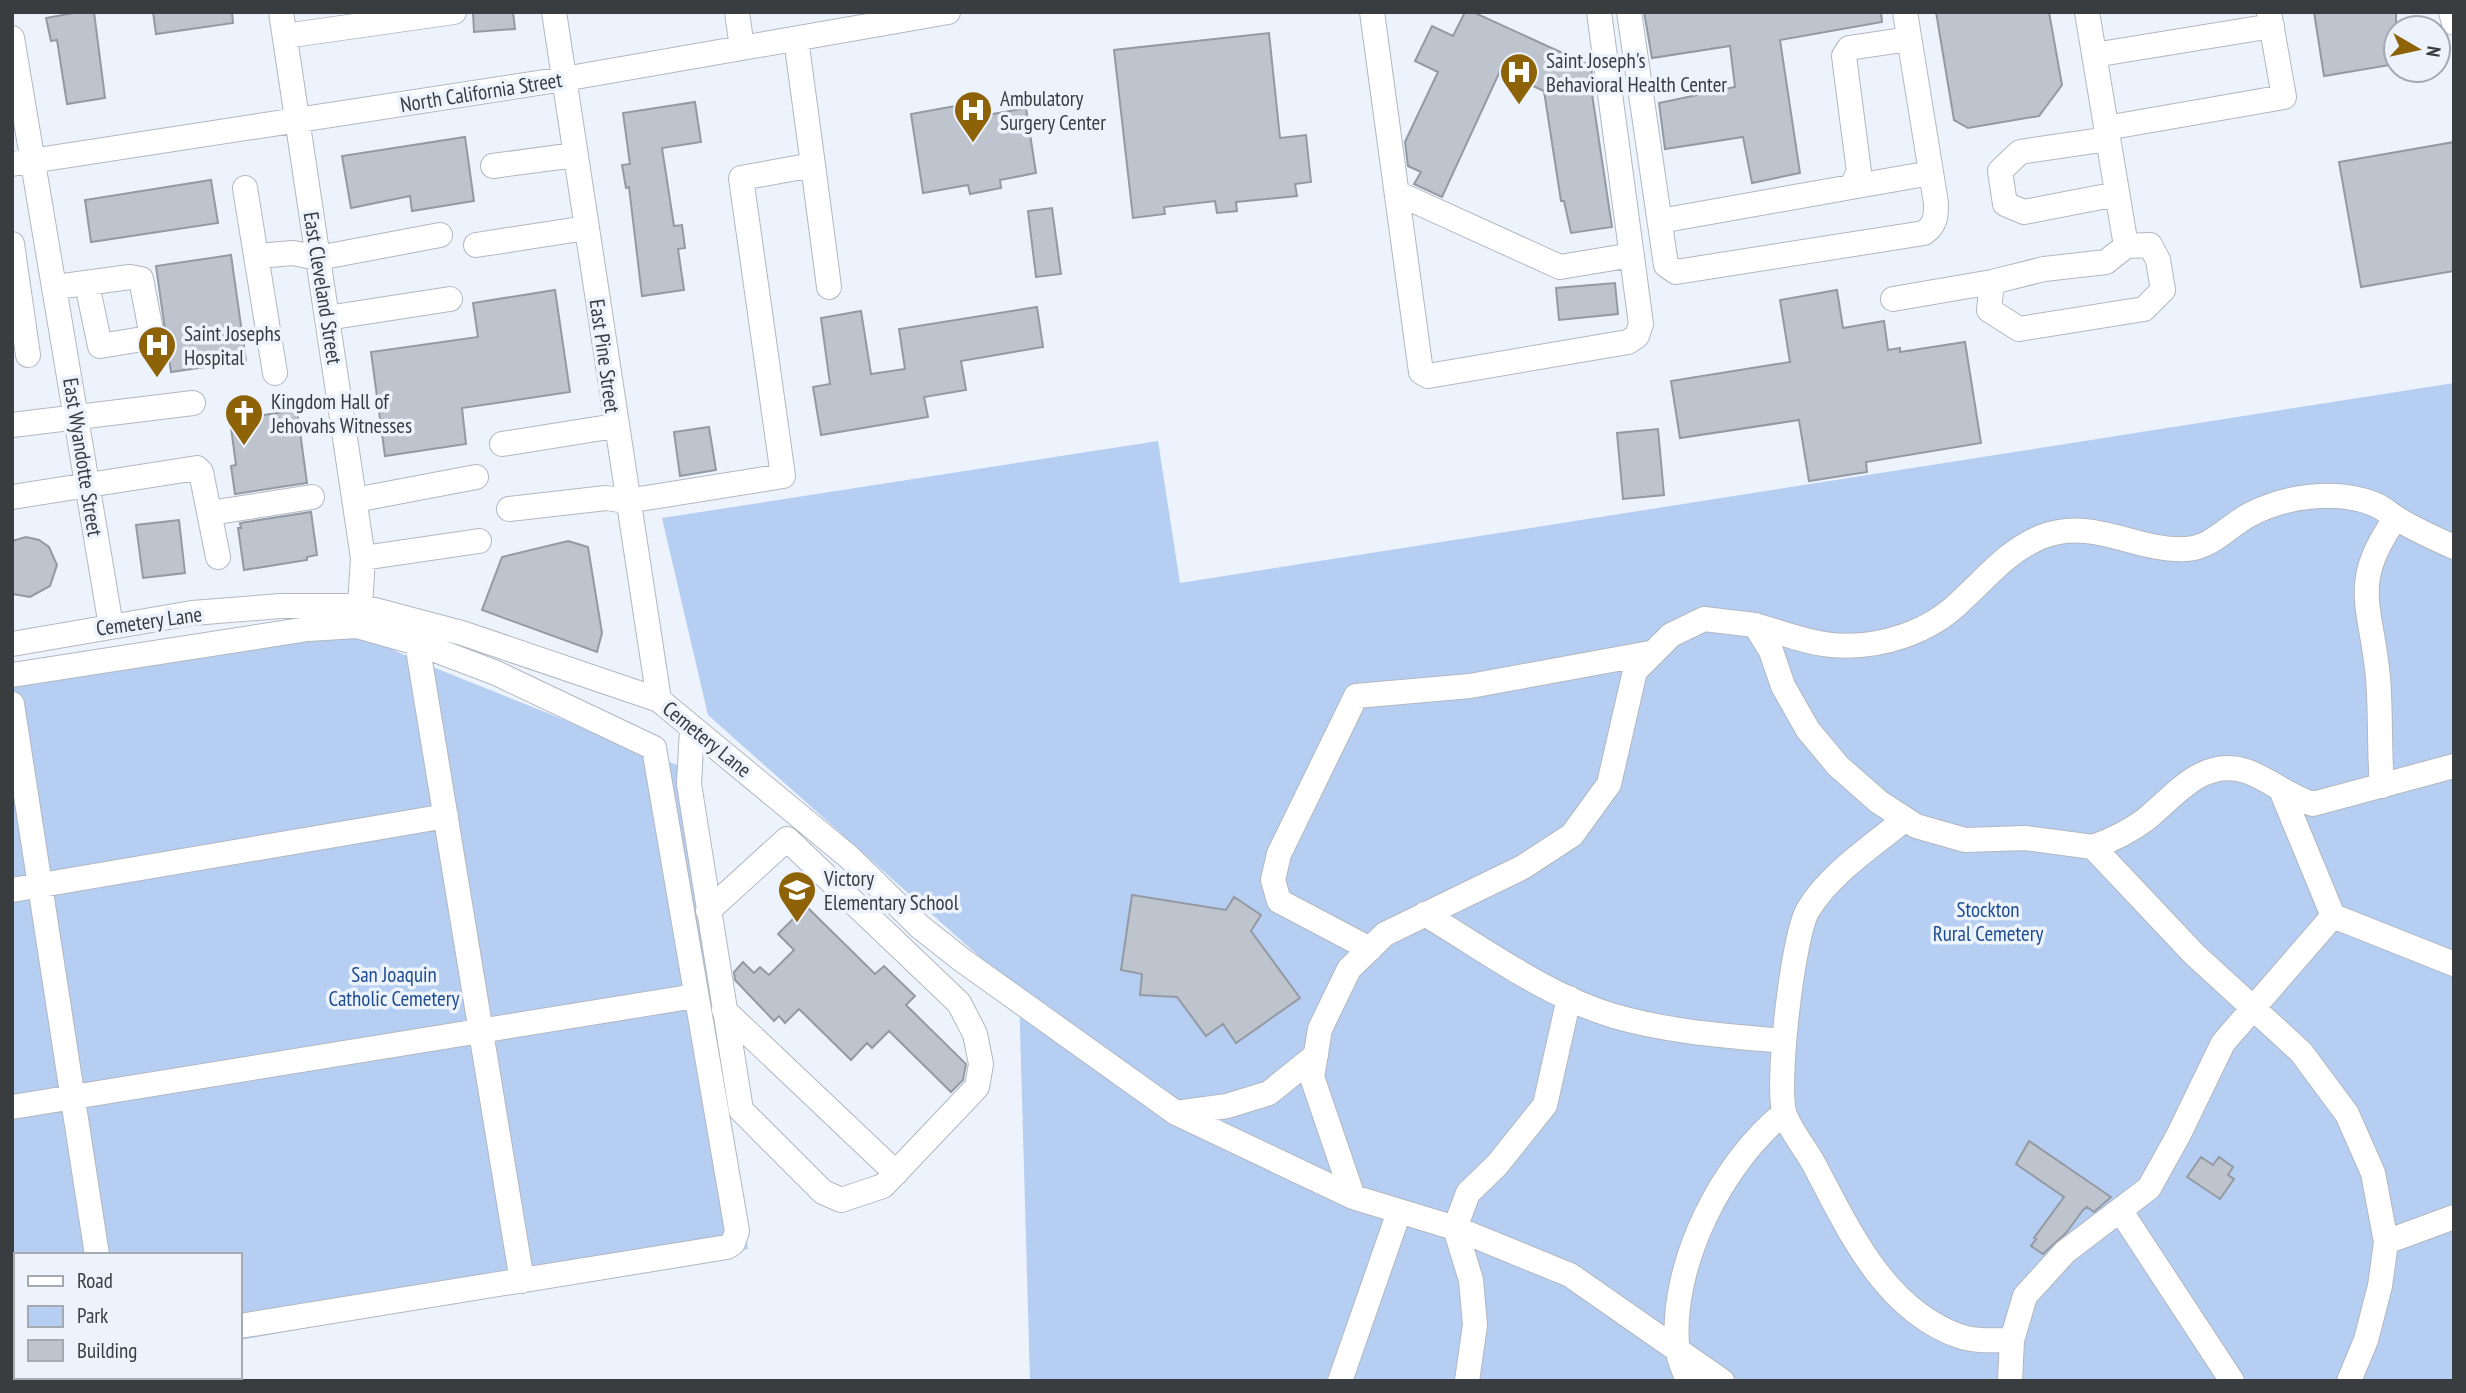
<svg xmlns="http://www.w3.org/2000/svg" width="2466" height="1393" font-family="'PT Sans Narrow',sans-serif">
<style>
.green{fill:#b6cef2}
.building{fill:#bdc4cd;stroke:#949aa3;stroke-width:2}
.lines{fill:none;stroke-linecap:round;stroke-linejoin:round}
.minor-casing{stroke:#b2b8c1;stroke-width:26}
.minor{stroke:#fff;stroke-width:24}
.labels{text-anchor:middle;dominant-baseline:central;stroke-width:7;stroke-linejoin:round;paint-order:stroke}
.poi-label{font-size:21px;fill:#3a3d40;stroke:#ecf3fd;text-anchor:start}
.street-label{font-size:21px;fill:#3a3d40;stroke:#ecf3fd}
.park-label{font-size:21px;fill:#1e4c8f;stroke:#ecf3fd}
</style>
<rect width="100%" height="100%" fill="#ecf3fd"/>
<!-- green -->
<path class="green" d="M2454,383V1381H1030L1019,992L708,715L662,518L1158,441L1180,583Z
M347,629L420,662L677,765L748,1249L240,1340V1255H16V1377H101L102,1381H12V678Z"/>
<!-- building -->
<path class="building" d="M79,12H94L105,98L67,104L57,40L51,41L46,18Z
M153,12H232L233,23L156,34Z
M473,12H513L515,29L474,32Z
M1465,12H1473L1591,66L1592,74L1585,90L1592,94L1612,227L1571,233L1564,201H1561L1544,91L1500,71L1442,197L1414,184L1421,172L1408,166L1405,142L1438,72L1415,61L1432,26L1453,36Z
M1644,12H1881L1882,22L1780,40L1800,173L1752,183L1743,137L1665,149L1659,103L1735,87L1730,46L1652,58Z
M1936,12H2049L2062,85L2039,116L1968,128L1954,120Z
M2314,12H2396V64L2324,76Z
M1269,33L1280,138L1306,135L1311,182L1295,184L1297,196L1236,202L1237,211L1217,213L1215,201L1164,207L1165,214L1133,218L1114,50Z
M695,102L701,142L662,148L674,226L682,225L685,248L678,249L684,290L642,296L629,187L626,188L622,165L630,164L623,113Z
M961,105L962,114L986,110L987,115L1026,108L1036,173L1000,180L1001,188L970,194L968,185L923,193L911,114Z
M465,137L474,201L412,211L410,196L351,208L342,156Z
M2454,142V271L2361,287L2339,162Z
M211,180L218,223L91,242L85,200Z
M1052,208L1061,274L1036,277L1028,211Z
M231,255L246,361L171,372L156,266Z
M1615,283L1618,314L1559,320L1556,288Z
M555,290L570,392L462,408L466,444L385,456L371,352L478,337L473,303Z
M1837,290L1843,328L1884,321L1888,350L1900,348V352L1965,342L1981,443L1866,462L1867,472L1809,481L1799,420L1680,438L1671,381L1790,362L1780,300Z
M1037,307L1043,347L961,361L966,390L924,397L928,417L821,435L813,387L830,384L821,318L861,311L871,374L905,369L899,329Z
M297,410L307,483L235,494L231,466L236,465L230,420Z
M709,427L716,470L680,476L674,432Z
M1658,429L1664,495L1623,499L1617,433Z
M311,512L317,555L307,557V560L244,570L238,528H241L240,523Z
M179,520L185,573L143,578L136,525Z
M26,537L39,540L49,547L57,565L50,586L30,597L12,594V541Z
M568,541L588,547L602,633L597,652L482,610L502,557Z
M1132,895L1226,910L1234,897L1261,915L1251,931L1300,998L1236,1043L1223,1024L1206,1036L1177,997L1140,995L1142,974L1121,970Z
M806,906L875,974L884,966L915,996L906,1005L966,1064L963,1080L951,1092L889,1031L872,1048L867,1043L851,1060L799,1009L785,1023L779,1016L774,1021L735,980L734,972L743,962L754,973L760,967L769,975L794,950L778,934Z
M2029,1141L2111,1197L2094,1212L2087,1207L2083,1210L2066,1233L2043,1254L2031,1246L2036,1239L2034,1238L2064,1197L2016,1164Z
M2201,1157L2213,1165L2219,1157L2233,1167L2228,1175L2234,1179L2220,1199L2187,1177Z"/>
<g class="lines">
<defs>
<path id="minor" d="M281,12L363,558L360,606
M554,12L659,700
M737,12L742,48
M1372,12L1421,372L1428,376L1628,342L1637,336L1641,324L1599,12
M1629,12L1666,265L1676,272L1924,233C1936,224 1936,217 1936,203L1905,12
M2087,12L2126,246
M2451,12L2454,23
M285,36L454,12
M12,38L111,626
M2094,55L2272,26
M2106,128L2284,97L2269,12
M2108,139L2020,152L2000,171L2005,204L2024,212L2117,194
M12,164L564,79L948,12
M813,165L829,287
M493,166L575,155
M1851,187L1931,173
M245,188L275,373
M1397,193L1560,267L1632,255
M1660,221L1851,187L1859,172L1844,56L1849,48L1909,39
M12,244L28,355
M476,245L586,228
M2150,245L2158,260L2163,290L2144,309L2019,329L1989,310L1992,282L2044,269L2106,262L2126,246Z
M257,256L293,253L318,258L440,235
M56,287L130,277L141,279L151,331L149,338L100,346L87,284
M1893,299L1992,282
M327,318L450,299
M12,425L193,403
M502,444L615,426
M12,497L197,468L201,472L218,557
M355,500L476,477
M509,509L606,498L627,501L783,476L741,178L813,165L796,39
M210,513L312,497
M363,558L479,541
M1755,625C1780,632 1807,643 1832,645C1879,649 1930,633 1963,599C1989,575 2008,551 2041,537C2092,516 2136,552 2186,549C2212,548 2229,525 2251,514C2286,496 2336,489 2374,504C2384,508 2392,516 2401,521C2418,531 2436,539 2454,547
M417,643L522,1281
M12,644L192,613L281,606H360L462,633L659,700L849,857L919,926L962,960L1176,1113L1353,1197L1455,1228L1570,1275L1722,1381
M12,675L308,629L357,626L417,643L496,673L654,748L737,1231L733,1243L727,1247L240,1326
M12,704L97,1255
M692,728L689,784L741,1110L823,1192L841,1200L883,1186L977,1087L981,1064L975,1034L959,1003L787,839L708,911
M2382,786C2379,750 2381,714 2378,678C2372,607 2348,584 2396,518
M2281,790L2333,916L2454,964
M1905,819C1873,846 1830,873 1808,910C1793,934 1775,1089 1785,1115C1792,1134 1808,1151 1817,1170C1850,1233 1886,1310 1959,1336C1976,1342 1994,1340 2012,1340
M2093,847C2112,840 2129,832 2145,820C2175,796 2202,757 2246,771C2269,779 2289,797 2313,804L2454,766
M12,890L446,816
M1425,914C1485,950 1547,996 1614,1016C1669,1032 1728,1036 1784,1041
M1370,949L1279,901L1273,880L1279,854L1356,696L1470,686L1650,653
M724,1010L896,1173
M12,1107L695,996
M1176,1113L1227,1106L1269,1093L1316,1055
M1353,1197L1312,1077L1320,1029L1349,969L1385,934L1523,867L1572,835L1609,784L1635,671L1671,635L1704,619L1755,625L1771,651L1783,686L1808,730L1838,766L1879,802L1916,826L1965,840L2025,838L2093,847L2194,954L2301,1052L2347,1114L2373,1173L2386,1242L2380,1286L2366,1340L2349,1381
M2120,1210L2232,1381
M2386,1242L2454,1217
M12,1369L16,1368
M1340,1381L1399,1212
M1467,1381L1475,1325L1471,1280L1455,1228L1468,1193L1497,1165L1545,1105L1569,998
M1688,1381C1684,1370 1677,1357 1677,1345C1671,1263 1722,1163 1784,1113
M2010,1381L2012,1340L2025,1296L2065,1252L2149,1188L2178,1136L2223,1043L2333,916"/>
</defs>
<!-- minor casing -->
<use href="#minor" class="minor-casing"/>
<!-- minor -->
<use href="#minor" class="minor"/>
</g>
<!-- icons -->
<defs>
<symbol id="hospital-pin" viewBox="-11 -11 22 30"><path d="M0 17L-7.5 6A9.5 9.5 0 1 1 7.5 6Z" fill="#8e6308" stroke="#ecf3fd"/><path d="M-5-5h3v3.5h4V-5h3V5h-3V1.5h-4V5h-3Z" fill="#fff"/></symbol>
<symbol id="church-pin" viewBox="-11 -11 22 30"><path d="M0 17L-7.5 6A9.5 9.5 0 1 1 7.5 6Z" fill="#8e6308" stroke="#ecf3fd"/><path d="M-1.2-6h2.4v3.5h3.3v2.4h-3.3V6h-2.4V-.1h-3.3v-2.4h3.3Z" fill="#fff"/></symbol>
<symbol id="school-pin" viewBox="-11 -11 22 30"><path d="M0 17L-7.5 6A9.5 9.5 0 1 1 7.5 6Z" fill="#8e6308" stroke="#ecf3fd"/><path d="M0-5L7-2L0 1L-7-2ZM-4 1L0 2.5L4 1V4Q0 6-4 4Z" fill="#fff"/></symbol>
</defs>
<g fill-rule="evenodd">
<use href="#hospital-pin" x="1497" y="50" width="44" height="60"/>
<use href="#hospital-pin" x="951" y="88" width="44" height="60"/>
<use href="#hospital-pin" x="135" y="323" width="44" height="60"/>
<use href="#church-pin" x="222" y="391" width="44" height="60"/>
<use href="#school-pin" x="775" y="868" width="44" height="60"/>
</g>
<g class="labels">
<!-- poi labels -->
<g class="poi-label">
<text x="1546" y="60">Saint Joseph's<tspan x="1546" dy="24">Behavioral Health Center</tspan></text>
<text x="1000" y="98">Ambulatory<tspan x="1000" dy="24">Surgery Center</tspan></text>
<text x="184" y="333">Saint Josephs<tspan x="184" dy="24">Hospital</tspan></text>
<text x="271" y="401">Kingdom Hall of<tspan x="271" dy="24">Jehovahs Witnesses</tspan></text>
<text x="824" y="878">Victory<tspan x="824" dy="24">Elementary School</tspan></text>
</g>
<!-- street labels -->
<g class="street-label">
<text transform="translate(481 92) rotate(-9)">North California Street</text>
<text transform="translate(323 288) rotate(81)">East Cleveland Street</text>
<text transform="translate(605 356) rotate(82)">East Pine Street</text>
<text transform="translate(83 457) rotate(81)">East Wyandotte Street</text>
<text transform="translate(149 621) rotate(-8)">Cemetery Lane</text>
<text transform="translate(707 739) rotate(39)">Cemetery Lane</text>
</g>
<!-- park labels -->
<g class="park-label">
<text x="1988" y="909">Stockton<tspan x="1988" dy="24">Rural Cemetery</tspan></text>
<text x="394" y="974">San Joaquin<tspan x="394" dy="24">Catholic Cemetery</tspan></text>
</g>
</g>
<!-- border -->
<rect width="2466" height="1393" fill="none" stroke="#3a3d40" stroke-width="28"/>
<!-- legend -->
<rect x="14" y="1253" width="228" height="126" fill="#ecf3fd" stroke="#a5aab1" stroke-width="2"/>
<rect x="28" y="1276" width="35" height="10" fill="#ffffff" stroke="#a5aab1" stroke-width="2"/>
<text x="77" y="1288" font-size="21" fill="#3a3d40">Road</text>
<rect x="28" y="1306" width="35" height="21" fill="#b6cef2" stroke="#a5aab1" stroke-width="2"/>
<text x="77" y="1323" font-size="21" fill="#3a3d40">Park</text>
<rect x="28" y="1340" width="35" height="21" fill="#bdc4cd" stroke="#a5aab1" stroke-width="2"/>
<text x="77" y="1358" font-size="21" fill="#3a3d40">Building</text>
<!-- north arrow -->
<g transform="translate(2417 49) rotate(99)"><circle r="33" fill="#ecf3fd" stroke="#a5aab1" stroke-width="2"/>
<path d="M0-5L12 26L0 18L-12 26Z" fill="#8e6308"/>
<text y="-10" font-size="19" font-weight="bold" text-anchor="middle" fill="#3a3d40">N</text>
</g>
</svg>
